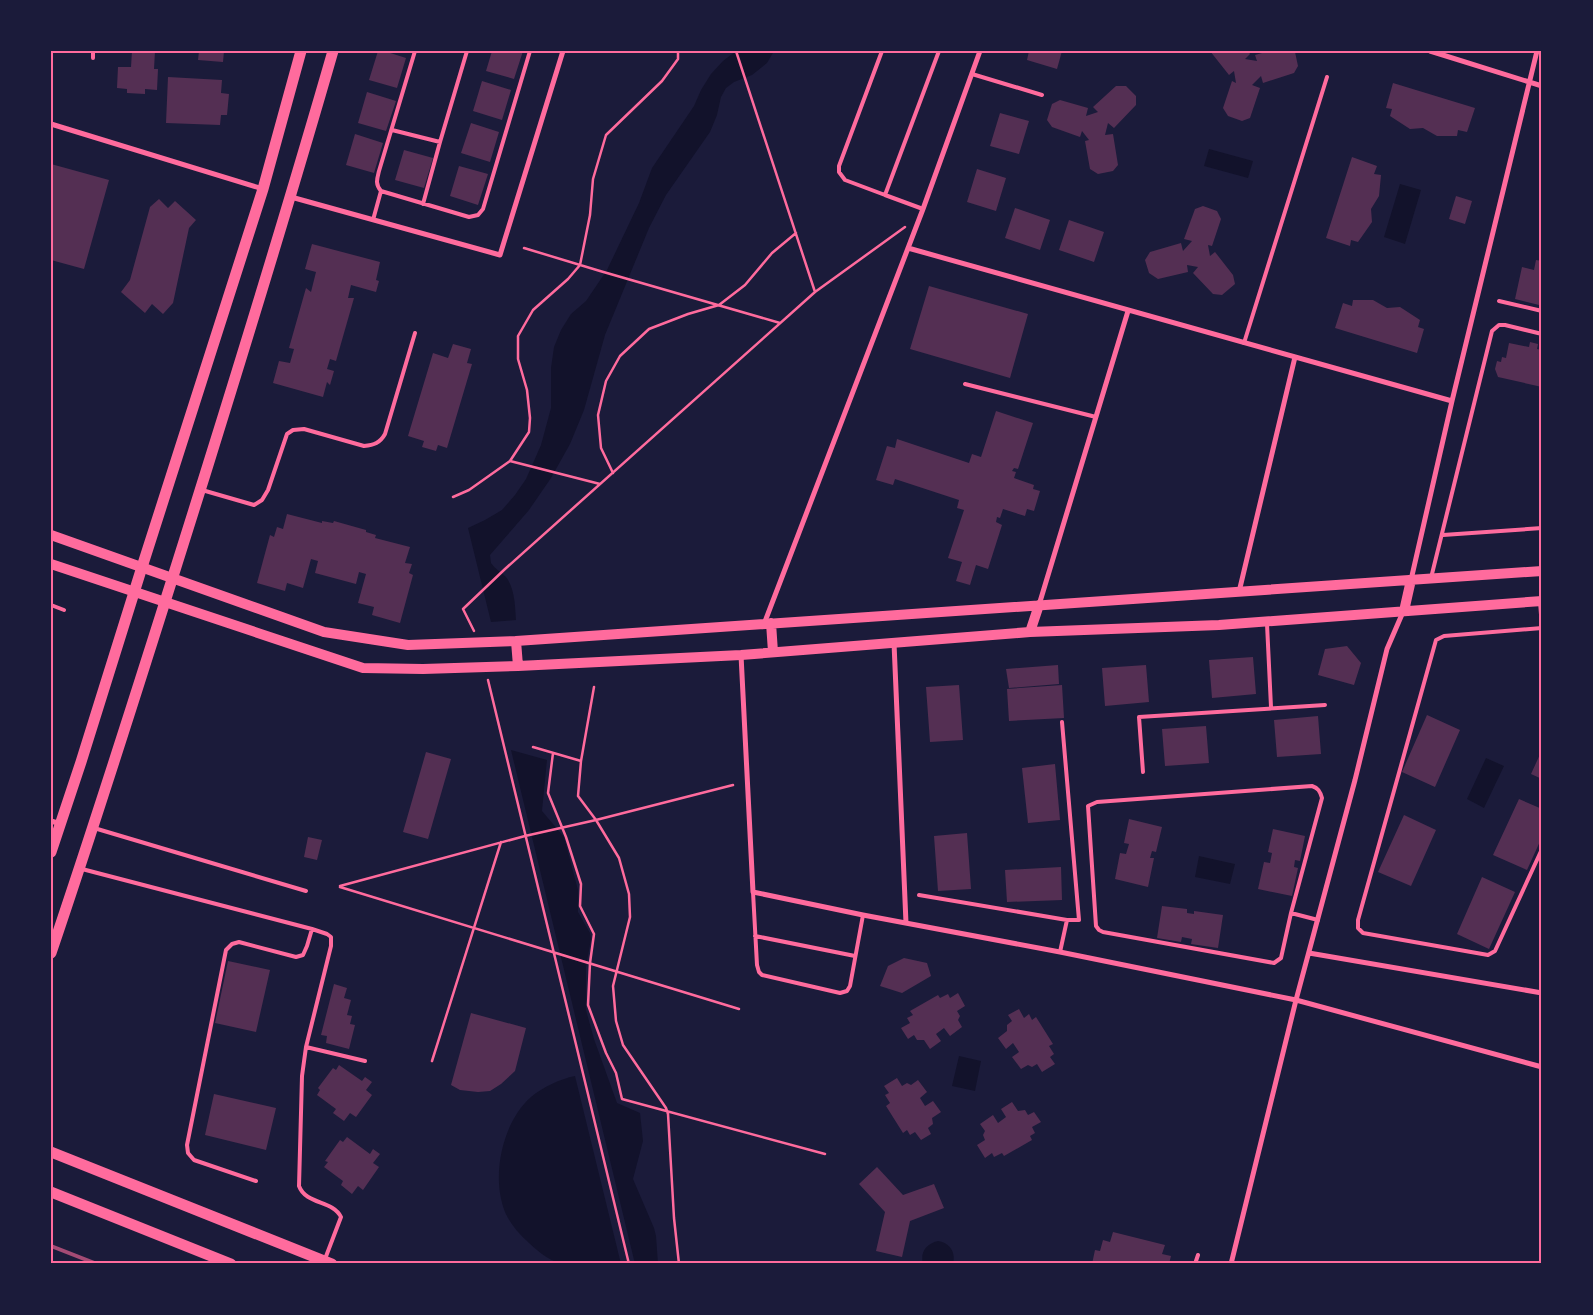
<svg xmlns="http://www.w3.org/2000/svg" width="1593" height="1315" font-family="Lato,sans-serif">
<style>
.water{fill:#12122b}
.building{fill:#542f53}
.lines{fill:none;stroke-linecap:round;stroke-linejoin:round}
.path{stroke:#ff6b9d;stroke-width:2.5}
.service{stroke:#ff6b9d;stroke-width:4}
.minor{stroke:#ff6b9d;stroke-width:5}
.secondary{stroke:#ff6b9d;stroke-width:10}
.primary{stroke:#ff6b9d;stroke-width:11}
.rail{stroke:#a44b75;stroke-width:4}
.neatline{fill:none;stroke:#ff6b9d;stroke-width:2}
</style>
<rect width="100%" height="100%" fill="#1b1b3a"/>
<!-- water -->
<path class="water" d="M736,51H774L767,63L752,75L734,82L726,88L721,97L717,115L710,132L666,195L649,228L605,335L584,410L570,444L551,478L529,510L490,555L491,563C495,569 501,572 506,577C515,589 515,606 516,620L491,622L468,528L485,520L502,510L515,495L526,479L541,445L551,408V368L554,347L561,330L571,314L586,301L607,270L639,203L652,168L694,106L701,90L711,74L723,61Z
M1209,149L1253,161L1248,178L1204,166Z
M1400,184L1421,190L1405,244L1384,237Z
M511,750L547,760L542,811L564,837L578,890V912L590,933L591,939L586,967V1010L594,1039L617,1103L640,1113L643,1141L633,1179L654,1228L656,1236L658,1264H635Z
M1486,758L1504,766L1484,808L1467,799Z
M1199,856L1235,864L1230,884L1195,877Z
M959,1056L981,1061L975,1091L952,1086Z
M575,1076L621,1264C607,1264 570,1267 559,1263C547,1259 536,1250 528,1242C520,1235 513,1227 508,1218C489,1183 501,1123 531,1097C543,1087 560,1079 575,1076Z
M938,1241C950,1243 956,1252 953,1264H923C920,1252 926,1244 938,1241Z"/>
<!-- building -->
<path class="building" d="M132,51H155L154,69H158L157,90L145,89V94L127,93V89L117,88L118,67H131Z
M199,51H224L223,62L198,60Z
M378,51H384L406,58L397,88L369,80Z
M492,51H523L514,79L486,71Z
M1029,51H1062L1057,69L1027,60Z
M1210,51H1248L1250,54L1245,59L1257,61L1255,55L1269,51H1293L1295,52L1298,66L1294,73L1263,83L1261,76L1252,85L1260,88L1250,118L1242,121L1228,116L1223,108L1232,81L1236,83L1234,71L1229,75Z
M168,77L222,80L221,93L229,94L227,115H221L220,125L166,123Z
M482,81L511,90L502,120L473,111Z
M1393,83L1475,108L1467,132L1458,130L1457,136H1437L1423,128L1410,129L1390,116L1392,109L1386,108Z
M1116,86H1126L1136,96V105L1114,128L1108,123L1105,135L1113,134L1118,165L1113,171L1098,174L1090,169L1085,141L1089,140L1082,131L1080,137L1052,127L1047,120L1052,104L1060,100L1088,108L1086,116L1098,112L1093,107Z
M367,92L396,101L386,131L358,123Z
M1000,113L1029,121L1019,154L990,146Z
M471,123L499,132L490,162L461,153Z
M355,134L383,143L374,173L346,165Z
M404,150L433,158L424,188L395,180Z
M1352,157L1377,166L1374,174L1381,175L1379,196L1371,209L1372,222L1358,242L1351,240L1350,246L1326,238Z
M51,164L109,180L84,269L51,260Z
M459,166L488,174L478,205L450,196Z
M977,169L1006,178L996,211L967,202Z
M1456,196L1472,201L1465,224L1449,219Z
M159,199L168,208L175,201L196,220L189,228L173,303L163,314L152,304L145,313L121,292L130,280L150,207Z
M1203,206L1217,211L1221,219L1212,246L1208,245L1210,256L1215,252L1233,275L1235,284L1222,295L1213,294L1193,273L1198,267L1187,265L1188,272L1158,279L1149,273L1145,260L1150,252L1181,243L1183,251L1192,241L1184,239L1195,209Z
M1015,208L1050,220L1040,250L1005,238Z
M1069,220L1104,232L1094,262L1059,250Z
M312,244L380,262L376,280L379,281L376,292L351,285L348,298H354L336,361L330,359L327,369L334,371L330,385L327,382L323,397L273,383L279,361L290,363L294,349L289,348L306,288L311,292L316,272L305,269Z
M1536,260L1542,261V299L1539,305L1515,299L1522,267L1534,270Z
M929,286L1028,314L1010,378L910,349Z
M1353,300H1373L1387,308L1400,307L1420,320L1418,327L1424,329L1417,353L1335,328L1343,303L1352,306Z
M1530,342L1538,344L1537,349L1542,350V387L1498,377L1495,369L1497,361L1501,362L1502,357L1506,358L1509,343L1529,347Z
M453,344L471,349L467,363L472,364L447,448L438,445L436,451L422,447L424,441L408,436L433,353L448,358Z
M996,411L1033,423L1018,469L1014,468L1012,471L1016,472L1014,478L1034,485L1033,489L1040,491L1034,511L1027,509L1025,516L1003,509L1000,518L997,517L996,522L1002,525L988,569L976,565L970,585L956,581L962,562L948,558L964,510L957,508L959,500L895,479L893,485L876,480L887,446L895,448L897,439L969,463L972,454L981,457Z
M287,514L322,523V521L333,523L334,521L366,530V532L376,535L375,538L410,547L405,563L412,564L409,573L413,575L400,623L372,615L374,607L358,603L366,574L359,572L356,584L315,573L318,561L311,559L303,588L287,583L285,591L257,583L270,535L274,537L277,527L283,529Z
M1347,646L1361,663L1354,685L1318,675L1325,649Z
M1253,657L1256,694L1212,698L1209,660Z
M1058,665L1059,684L1009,688L1006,669Z
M1146,665L1149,702L1105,706L1102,668Z
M959,685L963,740L930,742L926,687Z
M1062,685L1064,718L1009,721L1007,689Z
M1427,715L1460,730L1435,787L1402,772Z
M1318,716L1321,754L1277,757L1274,720Z
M1206,726L1209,763L1165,766L1162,729Z
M1542,750V779L1531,774Z
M426,752L451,759L428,839L403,832Z
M1055,764L1060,820L1028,823L1022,768Z
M1519,799L1542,809V837L1527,870L1493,855Z
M1404,815L1436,830L1411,886L1378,872Z
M1129,819L1162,827L1156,852L1152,851L1150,858H1154L1148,887L1115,879L1120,853L1126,854L1129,844L1124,843Z
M1273,829L1305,836L1300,861L1295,860L1294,867L1298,868L1292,896L1258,889L1264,862L1270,863L1272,853L1268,852Z
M967,833L971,889L938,891L934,836Z
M308,837L322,840L317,860L304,857Z
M1061,867L1062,900L1007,902L1005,870Z
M1482,877L1515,892L1489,949L1457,934Z
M1162,906L1187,909V913L1194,914V911L1223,915L1218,948L1191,944L1192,939L1182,937L1181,942L1157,938Z
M904,958L927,963L931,976L902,993L880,986L888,966Z
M228,961L270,970L256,1032L215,1023Z
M334,984L347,988L344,998L351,1000L347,1015L352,1016L350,1024L355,1025L349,1049L326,1043L327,1036L321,1035Z
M958,993L965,1006L957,1011L960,1016L958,1020L962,1027L950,1036L944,1028L936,1034L941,1041L930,1049L924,1040H917L914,1035L908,1039L901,1028L910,1023L907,1018L913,1015L910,1011L938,995L940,998L948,994L950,998Z
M1019,1009L1024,1018L1029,1014L1032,1020L1036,1017L1053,1044L1049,1046L1054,1054L1050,1057L1055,1064L1042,1072L1037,1064L1032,1067L1028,1065L1021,1069L1012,1057L1019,1052L1013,1043L1006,1049L998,1038L1007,1031V1025L1012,1021L1008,1015Z
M471,1013L526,1028L515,1071L501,1084L490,1091L478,1092L460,1090L451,1085Z
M339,1065L362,1081L365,1077L372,1082L366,1090L372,1095L356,1117L350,1113L344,1121L333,1113L336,1109L317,1095L320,1090L318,1088L333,1068L336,1070Z
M897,1078L902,1086L907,1083L911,1085L918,1080L927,1092L920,1098L925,1106L933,1101L941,1112L932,1118L933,1124L928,1128L931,1134L921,1140L915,1132L910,1135L907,1130L903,1133L886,1106L890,1103L885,1095L889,1093L884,1086Z
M214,1094L276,1108L266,1150L205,1135Z
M1012,1102L1018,1111L1025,1110L1028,1115L1034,1112L1041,1122L1032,1127L1035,1133L1030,1136L1032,1140L1004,1156L1002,1153L994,1157L992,1153L985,1158L977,1145L985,1140L983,1135L985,1131L980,1124L993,1115L998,1123L1006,1117L1001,1109Z
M347,1137L370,1154L373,1149L380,1154L373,1163L379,1167L363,1190L358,1186L352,1194L341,1185L343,1181L324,1167L328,1162L325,1161L340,1140L343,1142Z
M877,1167L903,1195L934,1184L944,1208L910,1221L902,1257L876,1251L885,1212L859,1184Z
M1113,1232L1165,1245L1162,1254L1171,1256L1169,1264H1092L1095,1250L1100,1251L1103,1240L1110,1242Z"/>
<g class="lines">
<!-- path -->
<path class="path" d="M524,248L600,271L780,323
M815,292L905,227
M510,461L600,484
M613,473L601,448L598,415L606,381L620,356L649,329L688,314L719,305L745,285L772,253L796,233
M453,497L469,490L510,461L529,432L530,418L527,390L518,359V336L533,310L568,279L580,265L590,215L593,179L606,135L662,81L678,59V51
M474,631L463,609L505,569L815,292L736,51
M488,680L629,1264
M594,687L581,761L578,796L596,820L619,858L629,894L630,917L613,986L616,1021L623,1045L666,1108L668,1114L674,1218L679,1264
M533,747L581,761
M553,753L548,793L566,837L581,884L580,906L594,934L590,963L588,1005L606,1053L616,1073L622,1099L825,1154
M340,886L525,836L596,820L733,785
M340,887L739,1009
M432,1061L501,842"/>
<!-- service -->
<path class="service" d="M415,51L379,171C377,179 375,184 381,191L469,217L478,215L483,209L530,51
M882,51L839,166V172L845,180L885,195L939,51
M93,58V51
M972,74L1042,95
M392,130L440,142L467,51
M885,195L923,209
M423,204L440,142
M373,220L381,191
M1499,301L1542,311
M1244,343L1327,77
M965,384L1096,417
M202,490L254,505L262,500L268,490L287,434L293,430L304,429L364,446C374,445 380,443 385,434L415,333
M1443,535L1542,528
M1431,578L1492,331L1499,325H1505L1542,334
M1540,601L1542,628
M51,605L64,610
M1267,624L1271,707
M1542,628L1444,636L1436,640L1358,920V928L1363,933L1488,955L1495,951L1542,849
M1062,722L1079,920H1067
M1143,772L1139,717L1325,705
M94,828L306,891
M82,869L312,929L327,934L331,937V946L306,1047L302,1076L299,1186C306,1205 333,1200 341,1217L325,1259
M753,892L757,965L759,972L762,975L840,993L847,991L850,986L863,915
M919,895L1067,920L1060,952
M1291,913L1322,798C1320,791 1318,788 1312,786L1097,802L1088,806L1096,926L1099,930L1103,932L1274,963L1281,958L1291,913L1318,920
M755,936L855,956
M306,1047L365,1061
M256,1181L194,1160L188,1153L187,1145L226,950L232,944L239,942L296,957L303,955L307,946L312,929
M1195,1264L1198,1255"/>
<!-- minor -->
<path class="minor" d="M1430,51L1542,86
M51,124L263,189
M291,197L500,255L563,51
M908,248L1452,401
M1411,580L1452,401L1537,51
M1239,592L1295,357
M1039,605L1128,311
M764,624L923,209L980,51
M894,643L906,923
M741,655L753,892L863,915L1060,952L1296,1000L1542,1067
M51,821L61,824
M1309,953L1542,993
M1231,1264L1296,1000L1355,780L1387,649L1403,612"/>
<!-- secondary -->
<path class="secondary" d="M51,535L324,632L408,645L516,641L1542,571
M51,564L363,668L423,669L518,666L741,655L1030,632L1219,625L1542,601
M1404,611L1411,580
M771,623L773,652
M1030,632L1039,605
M516,641L518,666"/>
<!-- primary -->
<path class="primary" d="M51,852L81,762L142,567L263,189L301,51
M51,953C106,791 157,628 208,465C251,327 293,190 333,51
M51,1152L332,1264
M51,1192L231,1264"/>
<!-- rail -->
<path class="rail" d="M51,1246L97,1264"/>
</g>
<!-- border -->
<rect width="1593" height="1315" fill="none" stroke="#1b1b3a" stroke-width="105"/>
<rect x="52" y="52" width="1488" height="1210" class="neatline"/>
</svg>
